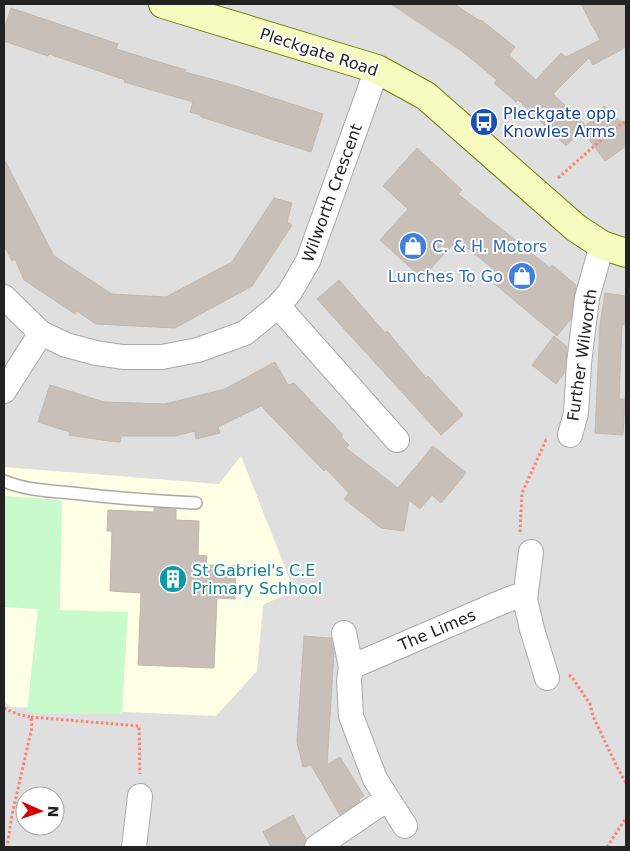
<svg xmlns="http://www.w3.org/2000/svg" width="630" height="851" font-family="'DejaVu Sans',sans-serif">
<style>
.residential{fill:#e0dfdf;fill-rule:evenodd}
.education{fill:#ffffe5}
.park{fill:#c8facc}
.building{fill:#c7bfb8;stroke:#c4b6ab}
.lines{fill:none;stroke-linecap:round;stroke-linejoin:round}
.service-casing{stroke:#a9a9a9;stroke-width:14}
.minor-casing{stroke:#a9a9a9;stroke-width:26}
.secondary-casing{stroke:#707d05;stroke-width:30}
.path{stroke:#fa8072;stroke-width:3;stroke-dasharray:2.5 2.5;stroke-linecap:butt}
.service{stroke:#fff;stroke-width:11}
.minor{stroke:#fff;stroke-width:24}
.secondary{stroke:#f7fabf;stroke-width:28}
.labels{text-anchor:middle;dominant-baseline:central;stroke-width:4;stroke-linejoin:round;paint-order:stroke}
.street-label{font-size:16px;fill:#222;stroke:#fff}
.transit-label{font-size:16px;fill:#164399;stroke:#fff;text-anchor:start}
.shop-label{font-size:16px;fill:#366cbe;stroke:#fff;text-anchor:start}
.culture-label{font-size:16px;fill:#0d838f;stroke:#fff;text-anchor:start}
</style>
<rect width="100%" height="100%" fill="#f2efe9"/>
<!-- residential -->
<path class="residential" d="M4,4H626V847H4ZM25,796H55V826H25Z"/>
<!-- education -->
<path class="education" d="M241,456L294,590L263,605L257,671L216,716L11,707L4,702V467L219,484Z"/>
<!-- park -->
<path class="park" d="M4,496L62,500L60,610L128,612L122,714H47L27,712L38,609L4,607Z"/>
<!-- building -->
<path class="building" d="M391,4H454L480,21L481,20L515,47L509,55L536,80L561,53L566,57L600,40L581,4H626V47L593,65L589,58L553,94L586,126L566,146L518,100L516,102L494,83L497,80L463,52Z
M11,8L118,44L116,49L186,70L185,72L233,85L323,114L311,152L201,117V115L190,112L193,102L124,82L125,80L49,54L48,56L4,41V30Z
M604,106L626,126V146L605,161L582,130Z
M417,148L462,190L458,194L550,268L552,265L576,285L571,319L557,336L485,276L492,268L457,240L422,278L380,240L408,209L383,186Z
M4,159L54,256L112,294L166,297L232,262L274,198L292,203L287,222L292,225L252,286L175,328L96,324L77,311L75,314L24,280L15,259L12,261L4,245Z
M339,280L385,333L387,331L426,378L428,376L463,415L441,435L317,299Z
M605,293L626,296V325L622,324L619,399H625L623,435L595,433L600,325Z
M554,336L567,347L565,372L556,384L532,365Z
M275,362L288,385L294,383L343,435L341,437L349,445L346,448L398,488L433,446L466,473L441,503L432,495L420,509L409,500L404,531L381,528L344,499L349,493L326,469L324,471L261,406L218,427L220,433L196,439L195,431L175,436H121L120,442L109,441L69,435L70,432L38,422L50,385L104,402L165,404L225,389Z
M154,508L176,509V520L199,521L198,555L207,556L206,565L236,566L235,599L217,598L214,668L138,665L141,593L110,591L112,531H107L108,510L154,512Z
M304,636L331,638L334,652L327,765L340,757L364,796L359,799L360,801L340,815L311,765L303,767L297,742Z
M293,815L306,839L303,847H271L263,832Z"/>
<g class="lines">
<defs>
<path id="service" d="M4,481C25,490 49,491 72,493C114,498 155,501 196,503"/>
<path id="minor" d="M4,297L41,333L66,345L96,353L123,357H162L198,350L245,333L278,306L290,292L308,261L377,69
M278,306L397,440
M4,391L41,333
M570,435L576,413L579,363L587,298L602,245
M531,552L525,599L532,629L547,678
M344,633L351,667L349,680L351,716L375,779L405,826
M351,667L502,602L515,597L525,599
M134,847L140,796
M317,847L387,799"/>
<path id="secondary" d="M163,4L377,69L426,96L576,228L602,245L626,253"/>
</defs>
<!-- service casing -->
<use href="#service" class="service-casing"/>
<!-- minor casing -->
<use href="#minor" class="minor-casing"/>
<!-- secondary casing -->
<use href="#secondary" class="secondary-casing"/>
<!-- path -->
<path class="path" d="M558,178L609,133L626,121
M520,532L522,493L546,440H547
M569,675L572,677L590,704L593,716L616,765L626,783
M4,708L17,714L31,717L32,727L12,815L7,847
M31,717L139,726L140,774
M607,847L626,818"/>
<!-- service -->
<use href="#service" class="service"/>
<!-- minor -->
<use href="#minor" class="minor"/>
<!-- secondary -->
<use href="#secondary" class="secondary"/>
</g>
<!-- icons -->
<defs>
<symbol id="bus-disc" viewBox="-11 -11 22 22"><circle r="9.5" fill="#1a4fb4" stroke="#fff"/><path d="M-5-6H5V4H4V6H2V4H-2V6H-4V4H-5ZM-3.5-4V0h7V-4ZM-3.5 1.2v1.5H-2V1.2ZM2 1.2v1.5H3.5V1.2Z" fill="#fff"/></symbol>
<symbol id="shop-disc" viewBox="-11 -11 22 22"><circle r="9.5" fill="#3f7fe0" stroke="#fff"/><path d="M-5-2.5h2.3a2.7 3.5 0 0 1 5.4 0H5L5.5 6h-11ZM-1.5-2.5h3a1.5 2.3 0 0 0-3 0Z" fill="#fff"/></symbol>
<symbol id="building-disc" viewBox="-11 -11 22 22"><circle r="9.5" fill="#0f9aa8" stroke="#fff"/><path d="M-4-6H4V6H1V3H-1V6H-4ZM-2.5-4.3h1.7v1.8h-1.7ZM.8-4.3h1.7v1.8H.8ZM-2.5-1h1.7V.8h-1.7ZM.8-1h1.7V.8H.8Z" fill="#fff"/></symbol>
</defs>
<g fill-rule="evenodd">
<use href="#bus-disc" x="468" y="106" width="32" height="32"/>
<use href="#shop-disc" x="397" y="230" width="32" height="32"/>
<use href="#shop-disc" x="506" y="260" width="32" height="32"/>
<use href="#building-disc" x="157" y="563" width="32" height="32"/>
</g>
<g class="labels">
<!-- street labels -->
<g class="street-label">
<text transform="translate(319 52) rotate(18)">Pleckgate Road</text>
<text transform="translate(332 193) rotate(-70)">Wilworth Crescent</text>
<text transform="translate(582 355) rotate(-82)">Further Wilworth</text>
<text transform="translate(437 630) rotate(-23)">The Limes</text>
</g>
<!-- transit labels -->
<g class="transit-label">
<text x="503" y="113">Pleckgate opp<tspan x="503" dy="18">Knowles Arms</tspan></text>
</g>
<!-- shop labels -->
<g class="shop-label">
<text x="432" y="246">C. &amp; H. Motors</text>
<text x="503" y="276" text-anchor="end">Lunches To Go</text>
</g>
<!-- culture labels -->
<g class="culture-label">
<text x="192" y="570">St Gabriel's C.E<tspan x="192" dy="18">Primary Schhool</tspan></text>
</g>
</g>
<!-- border -->
<rect width="630" height="851" fill="none" stroke="#222222" stroke-width="10"/>
<!-- north arrow -->
<g transform="translate(40 811) rotate(92)"><circle r="24" fill="#ffffff" stroke="#a7a7a7"/>
<path d="M0-4L9 19L0 12L-9 19Z" fill="#d40000"/>
<text y="-8" font-size="14" font-weight="bold" text-anchor="middle" fill="#222222">N</text>
</g>
</svg>
